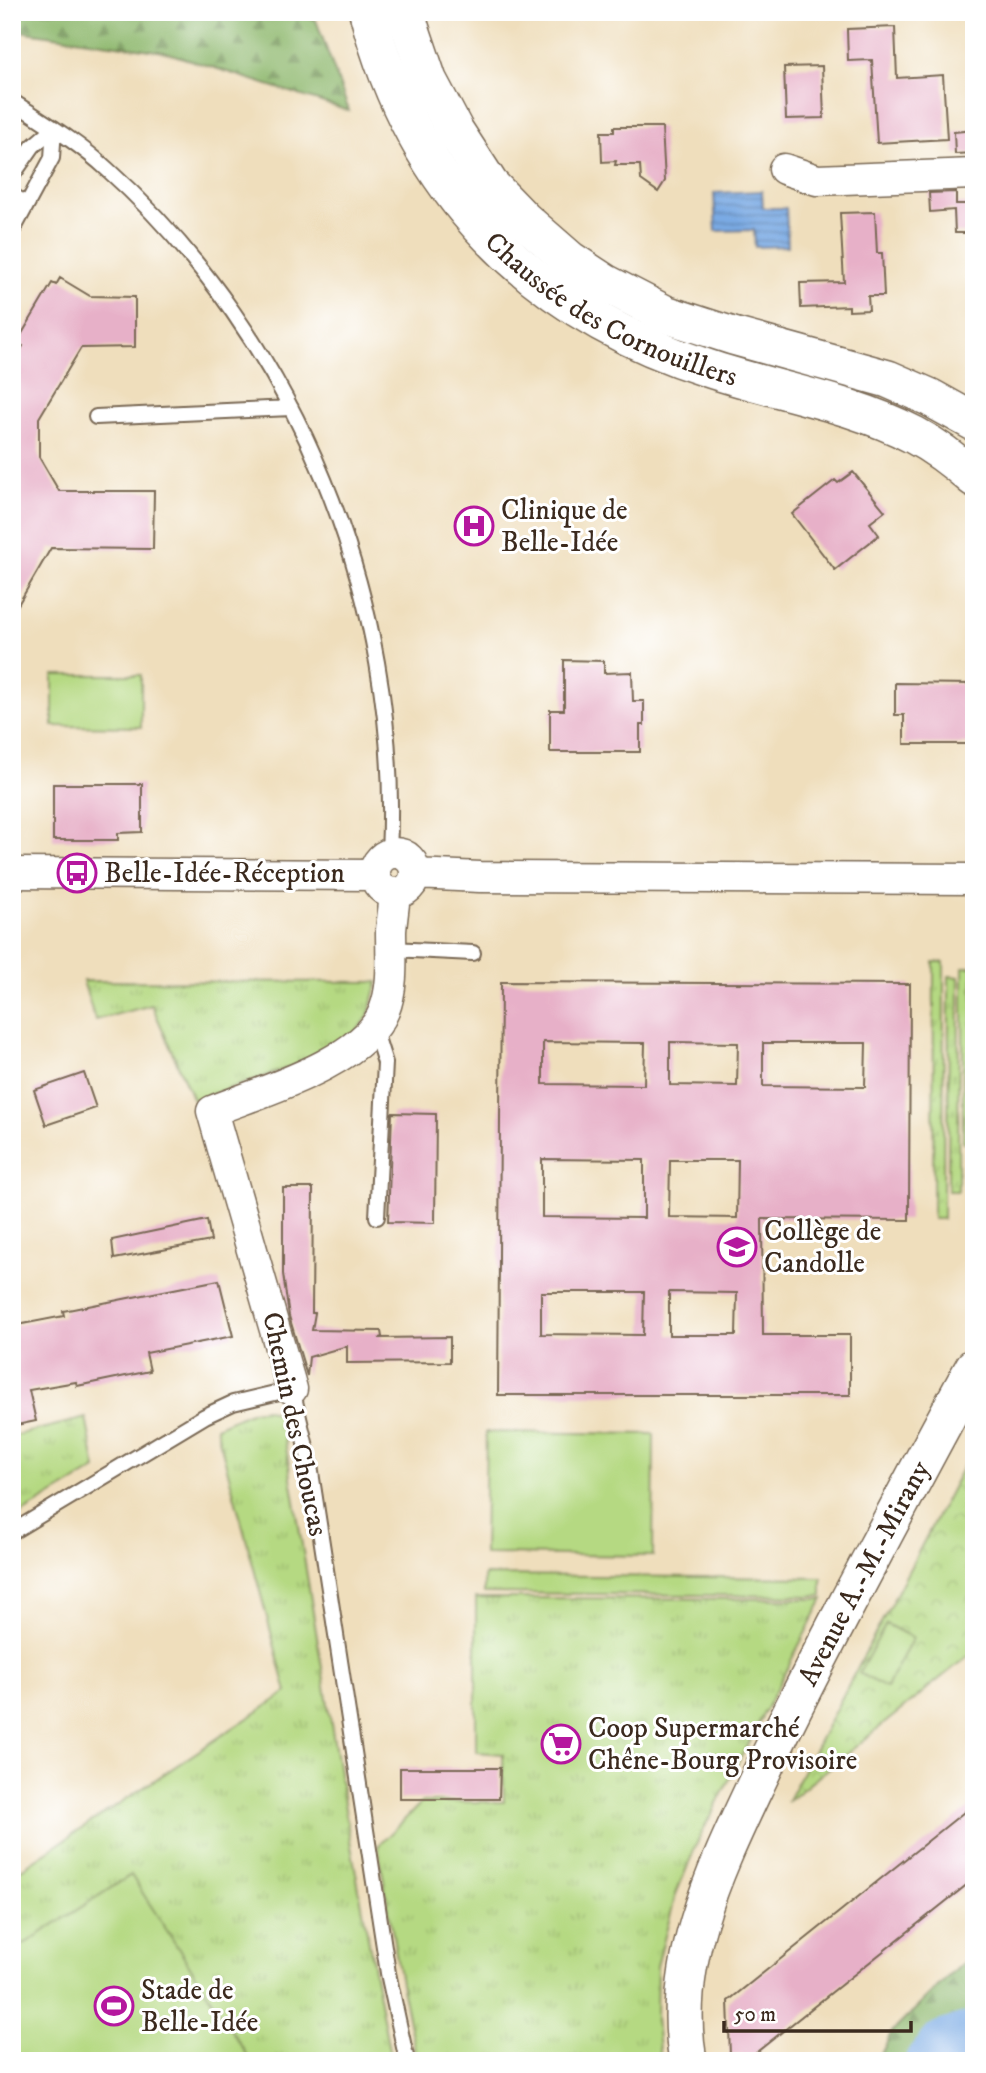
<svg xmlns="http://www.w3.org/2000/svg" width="986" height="2073" font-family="'IM FELL DW Pica',serif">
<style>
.grass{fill:url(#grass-tufts);stroke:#788250;stroke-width:2}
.forest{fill:url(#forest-firs);stroke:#667247;stroke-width:2}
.park{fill:url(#park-crowns);stroke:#788250;stroke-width:2}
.pitch{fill:#b5d982;stroke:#788250;stroke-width:2}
.water{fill:url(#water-rules);stroke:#5a6a81;stroke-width:2}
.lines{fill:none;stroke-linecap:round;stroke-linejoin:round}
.river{stroke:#7aaae4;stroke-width:46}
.building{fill:#e7b0c8;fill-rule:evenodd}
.service-casing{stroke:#7a6955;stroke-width:18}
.minor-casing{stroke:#7a6955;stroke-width:33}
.tertiary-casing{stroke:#7a6955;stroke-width:40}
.service{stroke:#fff;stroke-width:14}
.minor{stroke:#fff;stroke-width:30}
.tertiary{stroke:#fff;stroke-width:37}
.labels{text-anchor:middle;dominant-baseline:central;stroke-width:6;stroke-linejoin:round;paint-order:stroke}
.street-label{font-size:28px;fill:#3b2a1e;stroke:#fff}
.poi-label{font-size:28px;fill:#3b2a1e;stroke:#fff;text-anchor:start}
</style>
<defs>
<pattern id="grass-tufts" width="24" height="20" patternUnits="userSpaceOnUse" patternTransform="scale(1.75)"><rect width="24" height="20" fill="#b5d982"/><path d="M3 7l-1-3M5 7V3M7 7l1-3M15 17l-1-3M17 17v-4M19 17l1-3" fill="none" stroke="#9dba70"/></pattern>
<pattern id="forest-firs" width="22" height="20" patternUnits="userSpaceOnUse" patternTransform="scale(1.75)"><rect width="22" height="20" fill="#90b970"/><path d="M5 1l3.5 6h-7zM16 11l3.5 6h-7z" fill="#77975b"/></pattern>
<pattern id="park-crowns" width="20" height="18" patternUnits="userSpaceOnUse" patternTransform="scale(1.75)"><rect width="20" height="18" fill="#b5d982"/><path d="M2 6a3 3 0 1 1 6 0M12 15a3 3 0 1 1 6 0" fill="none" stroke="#9dba70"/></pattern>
<pattern id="water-rules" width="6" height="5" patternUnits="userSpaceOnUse" patternTransform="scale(1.75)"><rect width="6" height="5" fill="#7aaae4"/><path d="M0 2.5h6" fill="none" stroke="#658bb8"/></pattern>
</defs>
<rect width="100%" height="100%" fill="#fff"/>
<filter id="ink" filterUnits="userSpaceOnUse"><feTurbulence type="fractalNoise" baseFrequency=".0143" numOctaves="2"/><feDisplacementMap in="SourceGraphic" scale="14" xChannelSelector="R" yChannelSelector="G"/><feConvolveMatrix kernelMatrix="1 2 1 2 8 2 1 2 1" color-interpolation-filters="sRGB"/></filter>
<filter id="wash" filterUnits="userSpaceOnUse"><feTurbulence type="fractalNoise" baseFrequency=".00686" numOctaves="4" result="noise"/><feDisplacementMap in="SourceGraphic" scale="28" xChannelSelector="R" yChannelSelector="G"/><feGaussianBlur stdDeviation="1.57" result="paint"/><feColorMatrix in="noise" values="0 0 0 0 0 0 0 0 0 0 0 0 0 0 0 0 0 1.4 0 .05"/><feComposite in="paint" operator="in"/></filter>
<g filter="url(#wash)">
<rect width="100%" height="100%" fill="#efdebc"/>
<!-- grass -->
<path class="grass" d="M934,962H944L943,1219H933Z
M963,967H973V1142H963Z
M949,976L959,977L958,1191H948Z
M83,981L378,982C374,993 372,1008 367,1018C345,1056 235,1086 193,1100L152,1005L95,1020Z
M266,1409L278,1414L282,1422L351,1846L391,2061H12V1875L287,1692L216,1427L252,1411Z
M86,1418L96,1469L12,1519V1436Z
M476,1598L823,1599L700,1836L676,1894L657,1966L656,2018L660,2061H417L401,1983L378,1846L422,1802H504L503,1754L476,1752Z"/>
<!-- forest -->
<path class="forest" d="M12,12H292L316,20L349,111L165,52L12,30Z
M974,1956V2061H878L891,2033L960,1965Z"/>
<!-- park -->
<path class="park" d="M974,1446V1651L787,1802Z"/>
<!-- pitch -->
<path class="pitch" d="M53,675H141V727L53,726Z
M486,1432L654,1434L653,1556L484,1554Z
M484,1575L822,1578V1596L484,1593Z
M886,1624L913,1638L886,1688L859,1673Z
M131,1875L251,2061H12V1952Z"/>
<!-- water -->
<path class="water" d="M762,191L763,208H786L788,246L755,247L754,230L716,231L714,193Z"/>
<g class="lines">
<!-- river -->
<path class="river" d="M929,2061L944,2043L974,2034"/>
</g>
<g id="blocks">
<!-- building -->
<path class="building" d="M895,27L897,78L943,75L947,139L877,143L872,60L848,61L847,29Z
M822,66L824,118L786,119L784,67Z
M614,127H662L665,181L658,192L641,180L640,165H615L616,161L602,162L601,132H614Z
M974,130V153L955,154L954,132Z
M956,192V204H974V233H955L954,210L930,212L929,193Z
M875,212L877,253H882L884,296H868L869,310L849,311V306L801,308L800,283L844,282L840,213Z
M60,278L90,296L135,297V347L81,348L39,418V457L59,491H154L153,549L51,548L12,615V364L23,346L17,342L52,283L56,285Z
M853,472L885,511L870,523L879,535L835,570L792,514L835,480L838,483Z
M564,660L604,661V673L632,672L633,701H644V725H640V752H550V710H564Z
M895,683L974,684V744H904V715H895Z
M53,784H142V832L118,833V840H53Z
M501,982L910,984L909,1220L762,1219L763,1335H850V1395H498ZM543,1042L645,1043L644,1085L543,1084ZM670,1042L738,1043L737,1086L670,1085ZM763,1043H866L865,1087L763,1086ZM542,1159L644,1160V1218L542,1217ZM670,1160H738L737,1218L669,1217ZM541,1292H644L643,1335L541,1334ZM669,1292L737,1293L736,1335H669Z
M84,1073L96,1108L46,1125L34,1090Z
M392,1113L436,1114L435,1223L388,1222Z
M283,1188H313L312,1313H315L312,1330L381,1331L382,1337L379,1338L450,1337V1362L347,1363V1346L309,1357L307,1376L289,1316L283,1274Z
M207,1220L211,1241L114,1259L112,1240Z
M219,1280L233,1336L146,1353L150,1371L77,1386L76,1382L29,1390L36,1421L12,1426V1326L64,1316L63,1311Z
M400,1768H500L499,1799H400Z
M974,1804V1879L753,2055H730L728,2001Z"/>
</g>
</g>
<g filter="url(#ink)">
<use href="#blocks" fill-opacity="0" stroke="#7a6955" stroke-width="2"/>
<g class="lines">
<defs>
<path id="service" d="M12,101C44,122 79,143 107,169C297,339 402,600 389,853
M12,176L33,146L54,128
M12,195L26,204
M12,232L52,158L54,128
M96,417L291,408
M392,949L473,953
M374,1028L385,1063L377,1217
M12,1532L205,1416L233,1403L292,1389L309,1459L388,1973L407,2061"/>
<path id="minor" d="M784,169L817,180L974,174
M375 873a20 20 0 1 1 40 0a20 20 0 1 1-40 0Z
M12,873L374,875
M415,874L480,877L974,879
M292,1389L212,1111C260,1092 364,1062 384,1011C394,986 391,957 391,931C392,918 394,906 395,893"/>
<g id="tertiary">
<path id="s1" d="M368,12C414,190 532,312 707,368C775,391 849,401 914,435C935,446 956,462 974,478"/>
<path d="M405,12L428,80L455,131L490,185L523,219L570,260L605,283L665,314L733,336L888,379L929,397L974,422"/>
<path id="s2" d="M688,2061C670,1962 716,1869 757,1782C786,1721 817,1661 848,1602C890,1523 931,1445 974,1367"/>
</g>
</defs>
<!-- service casing -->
<use href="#service" class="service-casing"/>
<!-- minor casing -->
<use href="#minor" class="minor-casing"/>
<!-- tertiary casing -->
<use href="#tertiary" class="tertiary-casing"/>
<!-- service -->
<use href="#service" class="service"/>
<!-- minor -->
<use href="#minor" class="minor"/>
<!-- tertiary -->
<use href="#tertiary" class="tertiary"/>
</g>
</g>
<!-- icons -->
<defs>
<symbol id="hospital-ring" viewBox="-11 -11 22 22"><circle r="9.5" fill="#fff" stroke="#b5179e" stroke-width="1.5"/><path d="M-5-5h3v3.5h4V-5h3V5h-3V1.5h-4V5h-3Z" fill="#b5179e"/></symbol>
<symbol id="bus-ring" viewBox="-11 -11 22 22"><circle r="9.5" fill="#fff" stroke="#b5179e" stroke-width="1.5"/><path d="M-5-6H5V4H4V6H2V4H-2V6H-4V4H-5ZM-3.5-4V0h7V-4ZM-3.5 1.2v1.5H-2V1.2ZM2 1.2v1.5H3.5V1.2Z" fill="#b5179e"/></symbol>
<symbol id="school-ring" viewBox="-11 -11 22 22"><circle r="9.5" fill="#fff" stroke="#b5179e" stroke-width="1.5"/><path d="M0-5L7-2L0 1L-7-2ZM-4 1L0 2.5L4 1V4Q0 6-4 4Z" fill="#b5179e"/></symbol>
<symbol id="supermarket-ring" viewBox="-11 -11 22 22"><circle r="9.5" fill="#fff" stroke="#b5179e" stroke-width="1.5"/><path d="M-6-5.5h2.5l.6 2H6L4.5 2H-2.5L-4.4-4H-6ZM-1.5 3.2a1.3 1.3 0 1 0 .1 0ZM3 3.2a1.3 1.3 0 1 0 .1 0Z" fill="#b5179e"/></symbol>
<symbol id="stadium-ring" viewBox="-11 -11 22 22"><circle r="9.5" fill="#fff" stroke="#b5179e" stroke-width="1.5"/><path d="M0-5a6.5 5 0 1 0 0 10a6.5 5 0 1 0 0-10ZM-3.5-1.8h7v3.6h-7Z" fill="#b5179e"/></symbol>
</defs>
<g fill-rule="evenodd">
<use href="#hospital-ring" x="452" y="504" width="44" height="44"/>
<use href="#bus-ring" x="55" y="851" width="44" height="44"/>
<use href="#school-ring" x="715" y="1225" width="44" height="44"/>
<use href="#supermarket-ring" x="539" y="1722" width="44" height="44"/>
<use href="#stadium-ring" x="92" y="1984" width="44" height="44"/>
</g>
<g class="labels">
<!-- street labels -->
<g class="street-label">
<text stroke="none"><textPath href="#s1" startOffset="402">Chaussée des Cornouillers</textPath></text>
<text transform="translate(295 1424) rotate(78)">Chemin des Choucas</text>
<text stroke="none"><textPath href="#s2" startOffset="527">Avenue A.-M.-Mirany</textPath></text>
</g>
<!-- poi labels -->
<g class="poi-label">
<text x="501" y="510">Clinique de<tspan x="501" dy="32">Belle-Idée</tspan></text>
<text x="104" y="873">Belle-Idée-Réception</text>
<text x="764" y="1231">Collège de<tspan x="764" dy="32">Candolle</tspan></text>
<text x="588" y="1728">Coop Supermarché<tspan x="588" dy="32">Chêne-Bourg Provisoire</tspan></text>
<text x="141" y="1990">Stade de<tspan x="141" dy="32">Belle-Idée</tspan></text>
</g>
</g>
<!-- margin -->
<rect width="986" height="2073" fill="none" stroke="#fff" stroke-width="42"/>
<!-- scale -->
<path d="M724 2021v10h187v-10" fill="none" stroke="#3b2a1e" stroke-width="3.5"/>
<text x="734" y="2021" font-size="21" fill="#3b2a1e" stroke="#ffffff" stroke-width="5" paint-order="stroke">50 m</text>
</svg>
